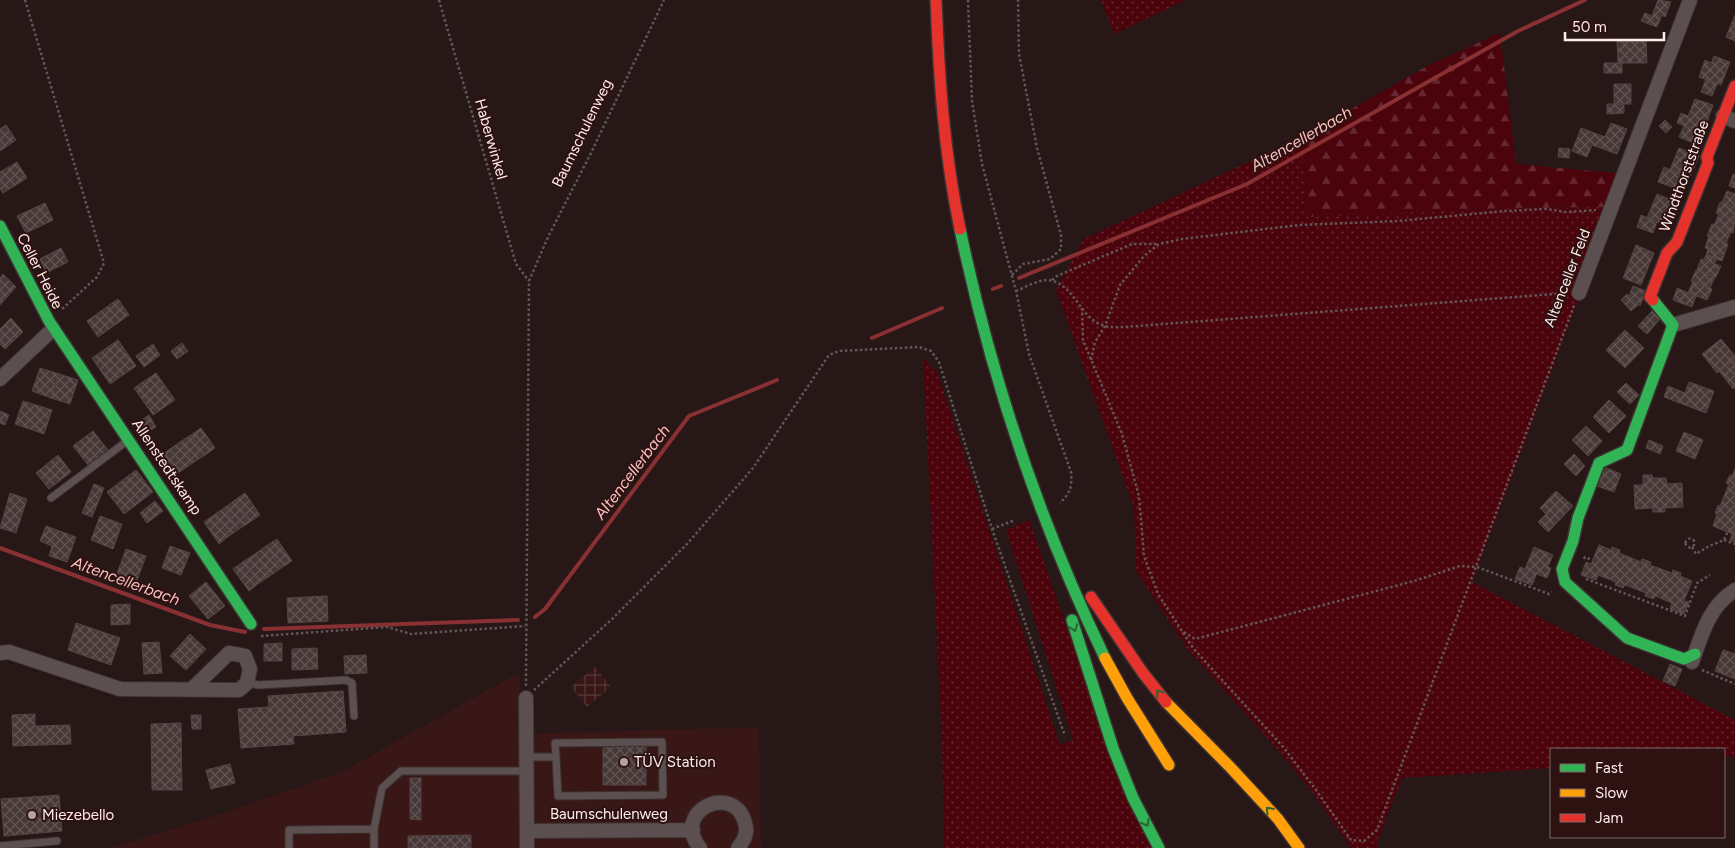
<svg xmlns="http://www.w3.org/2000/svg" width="1735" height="848" font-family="Figtree,sans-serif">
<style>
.built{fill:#391717}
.industrial{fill:url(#industrial-grid)}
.grass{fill:url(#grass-dots)}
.forest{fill:url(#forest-firs)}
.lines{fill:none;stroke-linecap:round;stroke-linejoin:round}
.stream{stroke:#883032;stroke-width:4}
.building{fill:url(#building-cross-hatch);stroke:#534544}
.lane-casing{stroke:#3e3231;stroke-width:9}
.street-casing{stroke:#3e3231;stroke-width:16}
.fast-casing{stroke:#3e3231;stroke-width:14}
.slow-casing{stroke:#3e3231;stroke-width:14}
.jam-casing{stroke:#3e3231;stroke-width:14}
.path{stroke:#625656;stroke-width:2.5;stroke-dasharray:2.5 2.5;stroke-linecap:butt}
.lane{stroke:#5c4f4f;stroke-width:7}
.street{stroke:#5c4f4f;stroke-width:14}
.fast{stroke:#30b455;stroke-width:11}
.slow{stroke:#ff9f0a;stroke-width:11}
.jam{stroke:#e5322d;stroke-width:11}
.oneway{stroke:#2f6233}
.poi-dot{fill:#b3a2a1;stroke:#2e1111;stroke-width:2}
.labels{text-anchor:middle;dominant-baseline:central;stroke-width:4;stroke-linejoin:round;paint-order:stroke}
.street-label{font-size:15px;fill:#feedeb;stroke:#2e1111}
.poi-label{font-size:15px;fill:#feedeb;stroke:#2e1111;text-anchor:start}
.water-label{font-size:16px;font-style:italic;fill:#f9c3bf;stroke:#2e1111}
</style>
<defs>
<pattern id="industrial-grid" width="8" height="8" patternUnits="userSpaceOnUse" patternTransform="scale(1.25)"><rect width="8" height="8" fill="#391717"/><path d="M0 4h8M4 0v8" fill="none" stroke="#573939"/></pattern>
<pattern id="grass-dots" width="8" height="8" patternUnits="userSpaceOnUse" patternTransform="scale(1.25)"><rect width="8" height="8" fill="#4b030c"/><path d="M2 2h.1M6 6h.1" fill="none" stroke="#662830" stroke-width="1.8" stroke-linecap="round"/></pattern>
<pattern id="forest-firs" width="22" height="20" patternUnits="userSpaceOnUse" patternTransform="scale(1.25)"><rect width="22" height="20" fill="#4b030c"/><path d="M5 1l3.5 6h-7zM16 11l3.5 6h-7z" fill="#662830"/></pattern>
<pattern id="building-cross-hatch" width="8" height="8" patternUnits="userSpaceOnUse" patternTransform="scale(1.25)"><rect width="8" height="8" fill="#463837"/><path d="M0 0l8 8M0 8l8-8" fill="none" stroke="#625554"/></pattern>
</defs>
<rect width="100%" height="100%" fill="#281717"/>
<!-- built -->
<path class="built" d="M520,672L518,734L759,727L761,848H110L212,817L342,772Z"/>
<!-- industrial -->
<path class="industrial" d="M595,667L611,687L587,707L571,687Z"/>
<!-- grass -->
<path class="grass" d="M1101,0H1186L1114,34Z
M1300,138L1307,216L1507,208L1613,207L1472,582L1735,720V756L1724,757V749H1551V768L1402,778L1377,842V848H1351L1312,792L1279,751L1188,650L1136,571L1134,508L1056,290L1084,239Z
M923,358L937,372L1060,745L1073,740L1006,530L1029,520L1077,657L1155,848H944L942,742Z"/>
<!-- forest -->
<path class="forest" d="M1500,33L1516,164L1626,174L1613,207L1507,208L1307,217L1300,138L1427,66Z"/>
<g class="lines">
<!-- stream -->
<path class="stream" d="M1019,278L1247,184L1518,31L1585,0
M993,289L1001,286
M872,338L942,308
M0,548L210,625L245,632
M535,617L545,609L689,416L777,380
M264,629L518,620"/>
</g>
<!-- building -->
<path class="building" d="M1658,0L1671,2L1665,17L1662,15L1657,27L1641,21L1645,13L1652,16Z
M1735,15V41L1726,37Z
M1617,40H1646L1647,63H1618Z
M1714,56L1730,62L1721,85L1699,77L1705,60L1711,63Z
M1604,63H1622V73H1604Z
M1706,79L1717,84L1712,96L1701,92Z
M1614,84H1631V104H1614Z
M1695,99L1713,105L1703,133L1677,123L1681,113L1688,116Z
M1607,104H1624V113L1607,114Z
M1665,120L1672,127L1666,133L1659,126Z
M1611,123L1627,129L1617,154L1592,145L1587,157L1572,151L1581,128L1605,137Z
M6,125L16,140L0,151V129Z
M1684,126L1701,132L1696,144L1679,137Z
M1559,148L1570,149L1569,158L1558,157Z
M1679,148L1699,156L1690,177L1670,170Z
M17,162L27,178L3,193L0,189V172Z
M1664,167L1680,174L1675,188L1658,182Z
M1733,174L1735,175V188L1729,186Z
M1727,191L1735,194V207L1722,202Z
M1657,194L1679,203L1670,227L1647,218Z
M1720,202L1735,207V220L1716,213Z
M45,203L53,220L26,233L17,216Z
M1719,214L1735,220L1733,233L1714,225Z
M1641,215L1657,222L1653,233L1637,227Z
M1712,224L1731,232L1726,243L1707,236Z
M1709,236L1728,244L1724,255L1705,248Z
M1636,245L1654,253L1641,285L1623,278Z
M61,248L68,262L46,273L40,259Z
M1708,249L1724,255L1722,261L1706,255Z
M1706,255L1717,259L1714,264L1704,259Z
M1701,259L1721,266L1716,277L1697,270Z
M1696,270L1715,277L1710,288L1691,281Z
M3,274L16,287L0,305V278Z
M1693,281L1712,289L1707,300L1688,293Z
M1633,286L1646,291L1640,306L1629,296Z
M1677,288L1696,296L1692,307L1673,300Z
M1627,294L1638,305L1631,311L1621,300Z
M118,299L129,315L98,337L87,321Z
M1652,311L1660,319L1647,334L1638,326Z
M11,318L23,332L5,349L0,344V329Z
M1625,330L1644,348L1625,368L1606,350Z
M1721,339L1735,356V359L1717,373L1702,354Z
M118,340L136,366L110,384L92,358Z
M182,343L188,351L177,359L171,351Z
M153,344L160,355L144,367L136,356Z
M1735,359V387L1733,389L1719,371Z
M40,368L59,374L51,398L32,391Z
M156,373L175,400L153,415L134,388Z
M59,374L78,380L70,404L51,398Z
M1689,382L1714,391L1706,413L1664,397L1668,386L1685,393Z
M1626,383L1639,395L1630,404L1617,392Z
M1609,400L1626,416L1609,433L1593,417Z
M23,401L52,410L44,434L15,424Z
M0,411L9,415L5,425L0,423Z
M149,415L156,427L146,433L139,422Z
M1586,426L1602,441L1588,456L1572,440Z
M201,428L215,448L205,455L191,435Z
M93,431L108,450L88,465L73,446Z
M1684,432L1703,440L1695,459L1676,451Z
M191,435L205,455L194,462L180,442Z
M1649,440L1663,446L1660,454L1646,448Z
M180,442L194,462L184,469L170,449Z
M170,449L184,469L174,476L160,456Z
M1574,454L1585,466L1576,476L1564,464Z
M58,455L71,472L49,489L36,473Z
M1604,467L1621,474L1614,492L1597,486Z
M1735,469V542L1730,540L1732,534L1713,526L1717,514L1715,513L1718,505L1720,506L1729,484L1726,483L1730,475L1732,476Z
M136,470L153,492L124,514L107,492Z
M1643,475H1652L1653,478H1666L1667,484L1682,483L1683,507L1665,508V512H1653V508L1635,509L1634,485H1643Z
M94,484L104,488L92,517L82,513Z
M1556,491L1573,506L1548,532L1538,522L1546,514L1540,508Z
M10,493L27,499L16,533L0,528Z
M245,493L260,515L250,522L235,500Z
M235,500L250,522L239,529L224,508Z
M155,501L163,511L147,523L140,513Z
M224,508L239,529L229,536L214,515Z
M214,515L229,536L219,544L204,522Z
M100,516L122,524L113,549L91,540Z
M46,526L76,537L67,562L49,556L52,546L40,541Z
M277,539L292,561L281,568L266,546Z
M1599,545L1611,550L1612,547L1620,550L1619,553L1641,562L1642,559L1651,562L1650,565L1672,573L1673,570L1681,573L1680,576L1692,581L1684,601L1689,602L1684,614L1670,609L1672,603L1655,596L1654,599L1645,596L1646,593L1625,585L1623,588L1615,585L1616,582L1598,575L1596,580L1581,575L1586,562L1591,564Z
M170,546L190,553L181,575L162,568Z
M266,546L281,568L270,576L255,554Z
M1534,547L1553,555L1548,567L1551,568L1547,578L1525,569Z
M126,549L146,556L136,583L116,576Z
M255,554L270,576L259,583L244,561Z
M244,561L259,583L249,591L233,569Z
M1520,567L1537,573L1532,585L1515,579Z
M206,582L225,606L208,619L189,596Z
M327,596L328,621L288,623L287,598Z
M130,604V624L111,625V605Z
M76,623L120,638L111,665L68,650Z
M190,634L206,649L186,670L170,656Z
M159,642L162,673L144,674L142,643Z
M282,643V661H264V644Z
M317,648L318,669L292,670V649Z
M1723,650L1735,654V679L1715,671Z
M366,655L367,673L345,674L344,656Z
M1670,664L1682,669L1675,686L1663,681Z
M343,691L346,732L293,736L294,744L241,748L238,709L269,707L268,696Z
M35,714V726L70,725L71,744L13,746L12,715Z
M191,715H201V729H192Z
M181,723L182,790H152L151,724Z
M603,743H646V785H603Z
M230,764L235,783L211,789L206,770Z
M410,778H421V820L410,819Z
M59,795L62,831L4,836L1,799Z
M471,835V848H408V836Z"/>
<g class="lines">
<defs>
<path id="lane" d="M51,498L127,441
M247,683L259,685L346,680L352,683L354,716
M526,757H556L558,796L663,795L662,742L555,743L556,757
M0,846L57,841
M289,848V830L374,829
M374,848V829L382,788L401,771H525"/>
<path id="street" d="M1723,116L1735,121
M1579,293L1690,0
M1673,325L1735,307
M0,379L53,329
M0,653L9,652L120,689L239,690L247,683L250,669L245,656L229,653L191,690
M1692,662C1702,634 1709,606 1735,590
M526,698L527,848
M527,831L693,830
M700,848C670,811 734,781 745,823C748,832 744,841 738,848"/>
<path id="fast" d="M0,226L49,321L251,624
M960,229C991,377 1039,521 1105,658
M1653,300L1673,325L1627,450L1599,463L1578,518L1573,541L1562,569L1565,582L1627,638L1684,659L1695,654
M1072,620L1113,748L1133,798L1159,848"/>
<path id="slow" d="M1105,658L1127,698L1169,765
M1166,702L1231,768L1278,819L1299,848"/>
<path id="jam" d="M936,0C939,77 944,153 960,229
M1653,300L1650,297L1667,253L1677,242L1708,163L1707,157L1735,86
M1091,597L1143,673L1166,702"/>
</defs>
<!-- lane casing -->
<use href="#lane" class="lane-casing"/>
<!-- street casing -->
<use href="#street" class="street-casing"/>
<!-- fast casing -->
<use href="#fast" class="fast-casing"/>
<!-- slow casing -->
<use href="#slow" class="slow-casing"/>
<!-- jam casing -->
<use href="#jam" class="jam-casing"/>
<!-- path -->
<path class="path" d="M25,0L104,263L97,277L61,310
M439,0L516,264L529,281
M968,0L972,101L982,164L1016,291L1029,354L1071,472C1072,487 1071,492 1060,503
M1012,275L1023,264L1050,259L1061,249V235L1037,148L1019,54L1018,0
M1052,280L1057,276L1132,244H1158
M1016,291C1026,287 1042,277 1053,281C1076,288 1081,320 1105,326C1111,328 1118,327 1125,327L1567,293
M1082,308L1083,340L1122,434L1139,496L1144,556L1158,594L1193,648L1284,748L1316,790L1351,840L1364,841L1377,830L1575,303
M1091,360L1095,342L1105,326L1120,285L1144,256L1159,244L1182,239L1299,225L1398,221L1505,211L1546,209L1566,212L1596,210
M992,529L1015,520
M1685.5 543a4.5 4.5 0 1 1 9 0a4.5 4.5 0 1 1-9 0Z
M1724,540L1735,544
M1692,547L1696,554L1709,546L1724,540L1727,533
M1584,559L1585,557L1592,560
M1586,579L1685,616L1697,583L1710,575
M1184,632L1195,639L1414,581L1460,566L1477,567L1549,594L1552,592
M261,636L387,627L411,634L525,626
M1702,670L1735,684
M526,686L529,281L548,237L590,155L664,0
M534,690L611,620L687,544L753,468L829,355L839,351L919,347L931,351L939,362L992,529L1065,736"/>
<!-- lane -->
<use href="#lane" class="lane"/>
<!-- street -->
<use href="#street" class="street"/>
<!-- fast -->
<use href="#fast" class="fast"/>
<!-- slow -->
<use href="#slow" class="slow"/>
<!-- jam -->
<use href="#jam" class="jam"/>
</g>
<!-- one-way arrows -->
<defs><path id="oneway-chevron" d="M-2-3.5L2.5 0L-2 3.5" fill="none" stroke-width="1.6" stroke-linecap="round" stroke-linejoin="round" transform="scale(1.25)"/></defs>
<g class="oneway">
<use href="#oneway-chevron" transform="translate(1074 628) rotate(70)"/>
<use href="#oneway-chevron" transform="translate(1159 693) rotate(-129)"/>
<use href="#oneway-chevron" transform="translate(1269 810) rotate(-132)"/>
<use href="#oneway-chevron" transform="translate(1146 823) rotate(62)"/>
</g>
<!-- markers -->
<g class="poi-dot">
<circle cx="624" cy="762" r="5"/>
<circle cx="32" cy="815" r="5"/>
</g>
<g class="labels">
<!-- street labels -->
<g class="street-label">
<text transform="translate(582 133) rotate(-64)">Baumschulenweg</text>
<text transform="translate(491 139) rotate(74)">Haberwinkel</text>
<text transform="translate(1684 176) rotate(-70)">Windthorststraße</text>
<text transform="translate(40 271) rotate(63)">Celler Heide</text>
<text transform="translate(1567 278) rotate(-69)">Altenceller Feld</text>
<text transform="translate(167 467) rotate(56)">Allenstedtskamp</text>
<text x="609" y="814">Baumschulenweg</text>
</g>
<!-- poi labels -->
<g class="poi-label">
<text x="634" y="762">TÜV Station</text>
<text x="42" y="815">Miezebello</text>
</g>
<!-- water labels -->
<g class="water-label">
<text transform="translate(1301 139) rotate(-30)">Altencellerbach</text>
<text transform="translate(632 472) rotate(-53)">Altencellerbach</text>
<text transform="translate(126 581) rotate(20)">Altencellerbach</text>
</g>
</g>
<!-- legend -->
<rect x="1550" y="748" width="175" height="90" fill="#2e1111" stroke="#816968"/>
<rect x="1560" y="764" width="25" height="8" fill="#30b455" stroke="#816968"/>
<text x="1595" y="773" font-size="15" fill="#feedeb">Fast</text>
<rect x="1560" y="789" width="25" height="8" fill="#ff9f0a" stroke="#816968"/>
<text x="1595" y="798" font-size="15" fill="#feedeb">Slow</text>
<rect x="1560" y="814" width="25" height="8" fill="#e5322d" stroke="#816968"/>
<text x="1595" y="823" font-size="15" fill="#feedeb">Jam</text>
<!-- scale -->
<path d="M1565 32v8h99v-8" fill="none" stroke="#feedeb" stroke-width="2.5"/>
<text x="1572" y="32" font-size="15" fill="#feedeb" stroke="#2e1111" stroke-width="4" paint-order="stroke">50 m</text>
</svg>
